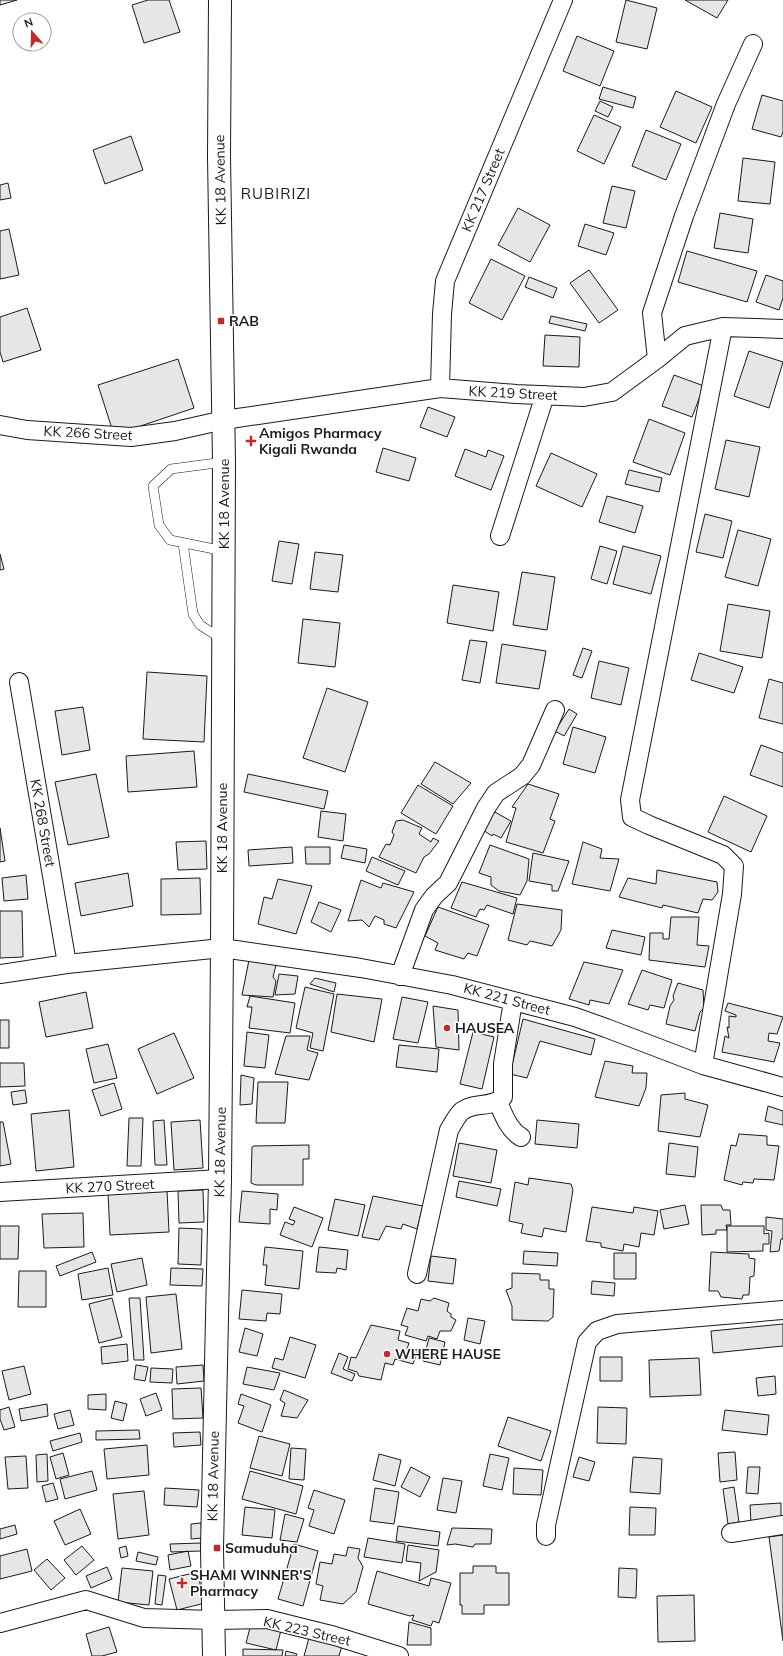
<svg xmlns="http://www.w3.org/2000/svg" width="783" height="1656" font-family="Mulish,sans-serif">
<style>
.building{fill:#e6e6e6;stroke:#1a1a1a}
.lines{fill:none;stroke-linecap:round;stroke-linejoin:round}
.service-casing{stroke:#1a1a1a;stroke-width:10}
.minor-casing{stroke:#1a1a1a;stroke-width:20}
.secondary-casing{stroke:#1a1a1a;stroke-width:24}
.service{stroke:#fff;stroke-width:9}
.minor{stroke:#fff;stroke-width:18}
.secondary{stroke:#fff;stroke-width:22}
.poi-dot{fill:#c62828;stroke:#fff;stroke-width:1.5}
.labels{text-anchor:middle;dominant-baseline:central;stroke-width:3;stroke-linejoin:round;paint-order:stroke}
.street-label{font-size:14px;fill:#1a1a1a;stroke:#fff}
.poi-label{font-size:14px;font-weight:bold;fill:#1a1a1a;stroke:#fff;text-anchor:start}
.neighbourhood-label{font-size:15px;letter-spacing:1px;fill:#1a1a1a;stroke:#fff}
</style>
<rect width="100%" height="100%" fill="#fff"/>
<!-- building -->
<path class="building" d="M0,0H17L0,5Z
M148,0H169L180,32L144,43L132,5Z
M626,0L657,8L647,49L616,42Z
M685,0H728L717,18Z
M577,36L614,51L600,86L563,71Z
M603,87L636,97L633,108L599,99Z
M676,91L712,107L696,143L660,127Z
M762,95L783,101V132L781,137L752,129Z
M600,101L613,107L608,117L595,111Z
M594,115L621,127L604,164L577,151Z
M646,130L681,144L666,180L632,166Z
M131,136L143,170L105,184L93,150Z
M743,158L775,162L770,204L738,201Z
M8,183L11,198L0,200V185Z
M612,186L635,191L626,228L603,223Z
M518,208L550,225L530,262L498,245Z
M720,213L753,219L748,253L714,248Z
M585,224L614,233L606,255L578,246Z
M9,229L19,275L0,279V231Z
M687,251L757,271L747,302L678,282Z
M491,259L525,276L502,320L469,303Z
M589,270L618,310L599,323L570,283Z
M766,275L783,281V298L779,310L756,302Z
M529,277L557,288L553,298L525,287Z
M27,308L41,350L3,362L0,352V317Z
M551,316L587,324L585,331L549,323Z
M545,335L580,337L579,367L543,366Z
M749,351L783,362L769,408L734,396Z
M178,359L194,408L114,435L98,385Z
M674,375L704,386L692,417L662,406Z
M428,407L455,417L447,437L420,427Z
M649,419L685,433L670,475L633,462Z
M726,440L760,447L749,497L715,489Z
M383,448L416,458L409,481L376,472Z
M465,449L486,457L488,450L504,456L491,490L455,476Z
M551,453L597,474L582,507L536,486Z
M629,470L662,478L659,492L625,484Z
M607,496L643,506L635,533L599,522Z
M705,514L732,521L723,558L696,552Z
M738,530L771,539L758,586L725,577Z
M279,541L299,544L292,584L272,581Z
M600,546L617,551L607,584L591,579Z
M623,546L661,556L651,594L613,584Z
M315,552L343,555L338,592L310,589Z
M0,554L4,569L0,570Z
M522,572L555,577L547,630L513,625Z
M453,585L499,592L493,631L447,623Z
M728,604L770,611L762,658L720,651Z
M303,619L340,623L335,667L298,663Z
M470,640L487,642L480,683L462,680Z
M502,644L546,651L539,689L496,683Z
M583,648L592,651L582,678L573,675Z
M699,653L743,667L734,693L691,680Z
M599,661L629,668L621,705L591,698Z
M147,672L207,676L204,742L143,739Z
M769,679L783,683V724L759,718Z
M327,688L368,702L345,772L303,758Z
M83,707L90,750L62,755L55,711Z
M569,709L577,714L564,736L555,731Z
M573,727L606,737L595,773L563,764Z
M761,745L783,753V787L750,775Z
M194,751L197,787L128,792L126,756Z
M435,762L471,783L453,804L421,784Z
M96,774L109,837L68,845L55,782Z
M248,774L328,791L324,809L244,792Z
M528,784L559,794L550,819L555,821L543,853L506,842L516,808L512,807Z
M418,785L453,806L436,834L401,813Z
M724,796L767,816L751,852L708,832Z
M321,811L346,814L343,841L318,837Z
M493,811L511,821L501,838L493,834L492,836L483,830Z
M403,820L422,828L419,834L431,842L433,838L439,841L429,854L424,857L416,873L379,857L386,844L390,845L394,835L392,832L396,821Z
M0,828L5,861L0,862Z
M206,841L207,869L178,870L176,842Z
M583,842L602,849L600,858L619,859L610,891L572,884Z
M344,845L367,849L365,863L341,858Z
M490,845L529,859L527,881L520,895L499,891L491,885V877L479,873Z
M292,847L293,863L249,866L248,850Z
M305,847H330V864H306Z
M533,853L569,861L558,891H552V885L529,881Z
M372,857L405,871L398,885L366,871Z
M657,870L717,882L718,892L712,900L703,899L698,913L663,905L662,908L619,897L628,878L656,884Z
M128,873L133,906L81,916L75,883Z
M26,875L28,899L4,901L2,878Z
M200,878L201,914L161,915V879Z
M278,879L312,886L296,934L258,924L264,897L272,899Z
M361,880L381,888L383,883L414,892L396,928L384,924V920L375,916L369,927L362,920L348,921Z
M462,882L517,898L513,914L487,905L484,910L480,909L476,917L451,908Z
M319,902L341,910L331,932L311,922Z
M517,904L562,910L561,930L552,946L530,941L527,945L508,940Z
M438,907L489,925L477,956L468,953L464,959L435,950L438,943L425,936Z
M0,911H22L23,957L0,958Z
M671,917H699L697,945L709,946L705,967L649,960L650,933H663V939H669Z
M612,930L645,937L641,955L606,948Z
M250,955L277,961L273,977L276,981L273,997L242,995Z
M584,962L623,970L609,1004L590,1000L589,1005L569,999Z
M642,970L672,980L664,1008L650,1005L648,1010L628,1004Z
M279,974L298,976L295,994L275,995Z
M315,978L336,983L334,992L310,984Z
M678,983L703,990L704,1008L700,1012L695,1031L666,1024L670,1006L674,1000L673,996Z
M305,987L334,994L323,1051L310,1048L313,1033L296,1028Z
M86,992L93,1028L46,1037L39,1002Z
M337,994L382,999L374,1042L331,1032Z
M250,996L295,1003L290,1033L249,1028L252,1007H247Z
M402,997L428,1002L418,1043L393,1039Z
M728,1003L783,1017L777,1034L769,1033L768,1041L780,1043L774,1062L722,1052L725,1036L729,1038L727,1027L729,1028V1016L736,1017V1015L725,1011Z
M433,1006L458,1010L459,1050L436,1047Z
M523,1019L595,1039L591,1055L540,1041L527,1078L510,1074Z
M0,1020H9V1048H0Z
M247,1032L269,1035L265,1068L244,1066Z
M473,1032L494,1037L482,1089L460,1084Z
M174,1033L194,1078L157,1094L138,1049Z
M286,1036H310L307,1050L318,1053L309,1080L275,1074Z
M108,1044L117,1078L94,1083L86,1049Z
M399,1045L439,1049L437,1072L396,1067Z
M605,1061L633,1066L632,1073H647L646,1088L639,1106L595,1097Z
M0,1063H24L25,1086L0,1087Z
M241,1075L254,1078L252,1104L240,1105Z
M258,1082H288L285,1123H256Z
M114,1083L122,1109L101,1116L92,1090Z
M25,1090L27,1103L13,1105L11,1092Z
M685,1093V1099L708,1105L700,1137L658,1131L661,1095Z
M768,1106L783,1111V1125L765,1121Z
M69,1110L74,1167L36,1171L31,1114Z
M129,1118H143L141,1166H127Z
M164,1120L167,1165H155L153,1121Z
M200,1120L203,1168L174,1170L171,1122Z
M537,1120L579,1124L577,1148L535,1144Z
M0,1122H3L11,1164L0,1166Z
M739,1134L767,1136V1145L779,1146L774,1180L754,1179L753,1183L743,1182L742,1185L724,1180L731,1145L736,1146Z
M459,1143L497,1150L491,1183L453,1176Z
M669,1143L698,1147L695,1177L666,1174Z
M309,1145V1159H303V1185H256L251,1183L252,1147L254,1146Z
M529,1178L571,1184L573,1190L566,1232L544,1228L542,1237L521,1233L523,1224L509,1221L515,1182L528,1185Z
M459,1181L501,1189L497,1206L456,1197Z
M167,1190L169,1232L110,1235L108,1193Z
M203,1190L204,1222L179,1223L178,1191Z
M242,1191L278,1194L277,1210L270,1209V1224L239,1222Z
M373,1196L423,1206L417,1229L403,1224L401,1229L386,1226L379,1240L362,1237Z
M335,1199L365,1205L358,1236L328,1230Z
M685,1205L689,1224L664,1229L660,1210Z
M701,1205H721L723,1210H730L731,1225H726L727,1230H716V1234L702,1235Z
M294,1207L323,1218L312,1247L280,1235L285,1222L293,1225L295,1221L289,1219Z
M592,1207L633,1213L634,1207L658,1211L654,1235L641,1233L639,1247L624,1244L623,1251L601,1247V1243L586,1241Z
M83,1213L84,1247L44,1248L42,1214Z
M766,1217L783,1219V1239H781L779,1251L770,1252L772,1231L766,1230Z
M0,1226H19L18,1259H0Z
M727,1226H764V1234L769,1233V1244H763V1251L727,1252Z
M179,1228L202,1229L201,1265L178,1264Z
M265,1247L303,1251L299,1289L265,1285L267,1265H263Z
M319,1247L348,1250L346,1270L337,1268L336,1273L316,1272Z
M524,1251L558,1253L557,1266L523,1264Z
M92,1252L96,1262L60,1276L56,1266Z
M711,1252L749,1254V1258L755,1259L754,1276L750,1277L749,1295H743L742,1299L721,1297L718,1291H709Z
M614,1253H636V1279H614Z
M431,1256L456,1259L453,1284L428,1281Z
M142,1258L147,1285L117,1292L111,1264Z
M108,1268L113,1295L82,1300L78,1274Z
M171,1268L203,1269L202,1286L170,1285Z
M19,1271H46V1307H18Z
M512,1273L540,1274V1280H549V1289H554L553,1317L548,1321L512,1320V1306L506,1290L512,1288Z
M592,1281L615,1283L614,1296L591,1294Z
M242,1290L282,1294L280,1314L267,1313L266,1321L239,1319Z
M176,1294L182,1349L151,1353L146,1297Z
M112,1298L122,1337L99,1343L89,1304Z
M129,1298H140L144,1360H134Z
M434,1298L449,1303L447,1311L451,1314V1317L456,1320L451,1331H440L437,1339L428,1336L426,1341L405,1335L408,1327L401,1325L407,1308L418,1311L421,1299L430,1301Z
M468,1318L485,1321L480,1344L464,1340Z
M783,1324V1346L713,1353L711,1331Z
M371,1325L400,1331L398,1340L409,1343L407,1349L418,1350L413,1364L395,1359L393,1365L385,1363L381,1380L359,1376L357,1372L348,1369L351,1357L356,1358Z
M245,1328L263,1334L257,1356L239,1352Z
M290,1337L316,1345L305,1378L272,1368L275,1358L283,1360Z
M429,1338L445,1342L440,1365L423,1361Z
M127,1344L128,1361L102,1364L101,1347Z
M339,1353L348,1357L343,1369L355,1374L352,1381L331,1373Z
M600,1357H622V1381H600Z
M699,1358L701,1395L650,1397L649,1360Z
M136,1365L148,1367L145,1381L134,1379Z
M203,1365L204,1381L177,1384L176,1367Z
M24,1366L31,1394L9,1400L2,1371Z
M247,1367L280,1373L274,1390L243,1384Z
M151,1368L173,1369L172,1383L150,1382Z
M775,1376L776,1394L758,1396L756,1378Z
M201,1388L203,1418L173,1419L172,1389Z
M284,1390L308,1400L297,1418L281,1416L285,1403L280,1400Z
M156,1393L162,1410L146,1416L140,1399Z
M106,1394V1410L88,1409V1395Z
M241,1394L271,1405L262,1432L238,1423L244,1406L238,1404Z
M115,1401L127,1404L123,1421L111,1418Z
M47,1404L48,1416L21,1421L19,1409Z
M9,1407L15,1427L4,1430L0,1419V1410Z
M598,1407L627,1408L626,1444L597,1443Z
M70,1410L74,1425L58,1429L54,1414Z
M725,1410L769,1415L767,1435L722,1430Z
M508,1417L551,1431L541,1461L498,1446Z
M139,1430L140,1439L96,1440V1431Z
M200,1432L201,1445L174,1447L173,1433Z
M80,1433L82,1442L53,1451L50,1441Z
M259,1436L290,1444L282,1476L250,1468Z
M147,1445L149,1475L107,1479L104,1449Z
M291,1448L306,1449L304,1480L289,1479Z
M735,1452L737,1480L720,1482L718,1453Z
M63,1453L69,1475L56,1479L50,1457Z
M47,1454L48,1481L37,1482L36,1455Z
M379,1454L401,1460L395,1486L373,1480Z
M490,1454L509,1458L502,1490L483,1486Z
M26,1456L28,1488L8,1489L5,1457Z
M579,1457L595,1462L589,1481L573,1477Z
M633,1457L662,1459L660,1494L630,1492Z
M411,1467L430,1477L420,1497L401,1487Z
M748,1467H760L758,1494L746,1493Z
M514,1468L543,1470L541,1495L513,1494Z
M92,1471L97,1490L65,1499L60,1479Z
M250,1471L303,1486L296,1514L242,1499Z
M443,1478L462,1481L456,1513L437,1510Z
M53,1483L58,1499L46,1502L42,1486Z
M734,1487L739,1522L728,1524L723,1489Z
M165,1488L199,1490L197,1507L164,1505Z
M375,1488L399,1492L394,1524L370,1521Z
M314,1490L345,1500L334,1534L309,1526L314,1510L308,1508Z
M144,1491L149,1535L118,1539L113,1494Z
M781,1503V1521L751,1523L750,1505Z
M245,1507L275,1510L272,1538L242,1535Z
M630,1507L656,1508L655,1535H629Z
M80,1509L91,1534L65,1545L54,1521Z
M285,1514L304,1519L297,1542L280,1540Z
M201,1523L202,1538L191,1539V1524Z
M15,1525L17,1534L0,1539V1529Z
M398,1526L440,1532L438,1546L396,1541Z
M452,1528L492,1529L491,1544H475L473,1547L455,1544L447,1545Z
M783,1535V1641L769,1537Z
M368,1538L405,1544L402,1563L364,1557Z
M201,1543V1551L171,1552L170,1544Z
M294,1544L318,1551L303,1606L278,1599Z
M408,1545L439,1550L436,1572L419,1581L421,1563L406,1561Z
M82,1546L94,1560L76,1575L64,1560Z
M126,1546L128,1556L121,1558L119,1548Z
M348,1547L360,1549L358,1558L363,1567L356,1592L343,1604L320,1600L323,1586L316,1584L320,1562L332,1564L334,1554L346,1556Z
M27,1549L32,1571L0,1579V1556Z
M188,1551L191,1566L170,1570L168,1555Z
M138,1552L158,1557L156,1565L136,1561Z
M47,1559L65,1578L51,1590L34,1570Z
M473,1566H496V1573H509V1605H484V1614H462V1605H460V1573H473Z
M107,1567L112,1579L91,1588L86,1576Z
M122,1568L153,1571L149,1605L118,1602Z
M619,1568L637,1569L636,1598L618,1597Z
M377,1571L429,1586L431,1578L451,1583L439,1623L433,1621L431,1626L412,1620L414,1615L410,1616L368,1604Z
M197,1572L205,1603L177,1610L169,1579Z
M158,1575L166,1576L162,1605L155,1604Z
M694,1595L695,1641L658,1642L657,1596Z
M252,1620L282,1626L276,1650L246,1643Z
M409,1622L431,1628V1645H407Z
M109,1627L117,1652L102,1656H92L86,1634Z
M309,1638L342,1646L339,1656H304Z
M243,1649L283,1650L282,1656H243Z
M286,1651L297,1654L296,1656H285Z"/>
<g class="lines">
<defs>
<path id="service" d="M183,543L193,614L200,625L222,639
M224,551L170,540L159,525L153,486L171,469L224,462"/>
<path id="minor" d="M657,359L652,313L684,216L726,104L753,44
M440,388L442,314L445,281L563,0
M0,425L27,430L131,437L175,431L224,420L440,388L516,394L584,397L612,392L657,359L685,336L723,327L783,329
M500,536L545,395
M19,682L67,964
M0,974L67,964L222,948L361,968L452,985L575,1017L606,1028L703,1065L783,1087
M400,976L424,910L434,896L448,883L486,808L496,793L522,776L531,765L555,710
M703,1065L732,894L734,866L723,855L649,825L632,817L630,800L723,327
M498,1102C503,1114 509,1130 521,1137
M0,1192L220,1179
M417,1274L449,1130C453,1124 457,1115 462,1111C474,1102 493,1108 503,1097V1064L513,1001
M731,1533L783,1525
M546,1536V1525L587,1342L597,1331L617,1324L783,1310
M0,1623L86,1600L144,1618L214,1620L267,1619L335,1636L399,1656"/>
<path id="secondary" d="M214,1656L212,1549L220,1179L222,948L224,462L219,157L220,0"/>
</defs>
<!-- service casing -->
<use href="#service" class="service-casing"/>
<!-- minor casing -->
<use href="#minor" class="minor-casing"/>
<!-- secondary casing -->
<use href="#secondary" class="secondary-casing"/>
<!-- service -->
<use href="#service" class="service"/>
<!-- minor -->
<use href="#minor" class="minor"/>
<!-- secondary -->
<use href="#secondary" class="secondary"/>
</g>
<!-- markers -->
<g class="poi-dot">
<rect x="217" y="317" width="8" height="8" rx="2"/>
<path d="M249 435h4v4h4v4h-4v4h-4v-4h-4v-4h4z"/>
<circle cx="447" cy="1028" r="4"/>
<circle cx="387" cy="1354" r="4"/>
<rect x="213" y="1544" width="8" height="8" rx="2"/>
<path d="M180 1577h4v4h4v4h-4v4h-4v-4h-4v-4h4z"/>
</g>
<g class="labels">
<!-- street labels -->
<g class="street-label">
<text transform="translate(220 180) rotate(-91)">KK 18 Avenue</text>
<text transform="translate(483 190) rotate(-67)">KK 217 Street</text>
<text transform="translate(513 393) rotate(3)">KK 219 Street</text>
<text transform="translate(88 433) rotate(3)">KK 266 Street</text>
<text transform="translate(224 504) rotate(-90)">KK 18 Avenue</text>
<text transform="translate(43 823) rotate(80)">KK 268 Street</text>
<text transform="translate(222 828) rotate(-90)">KK 18 Avenue</text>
<text transform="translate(507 999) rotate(15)">KK 221 Street</text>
<text transform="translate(220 1152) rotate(-89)">KK 18 Avenue</text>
<text transform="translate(110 1186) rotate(-3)">KK 270 Street</text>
<text transform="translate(213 1476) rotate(-89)">KK 18 Avenue</text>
<text transform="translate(307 1631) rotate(13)">KK 223 Street</text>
</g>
<!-- poi labels -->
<g class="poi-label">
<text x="229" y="321">RAB</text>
<text x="259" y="433">Amigos Pharmacy<tspan x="259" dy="16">Kigali Rwanda</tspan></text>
<text x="455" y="1028">HAUSEA</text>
<text x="395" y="1354">WHERE HAUSE</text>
<text x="225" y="1548">Samuduha</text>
<text x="190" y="1575">SHAMI WINNER'S<tspan x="190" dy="16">Pharmacy</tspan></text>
</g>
<!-- neighbourhood labels -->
<g class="neighbourhood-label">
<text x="276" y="193">RUBIRIZI</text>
</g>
</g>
<!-- north arrow -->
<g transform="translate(32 32) rotate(340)"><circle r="19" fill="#ffffff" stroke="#a3a3a3"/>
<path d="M0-3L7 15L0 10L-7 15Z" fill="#c62828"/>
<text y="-6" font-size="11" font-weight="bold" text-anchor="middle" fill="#1a1a1a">N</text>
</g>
</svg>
